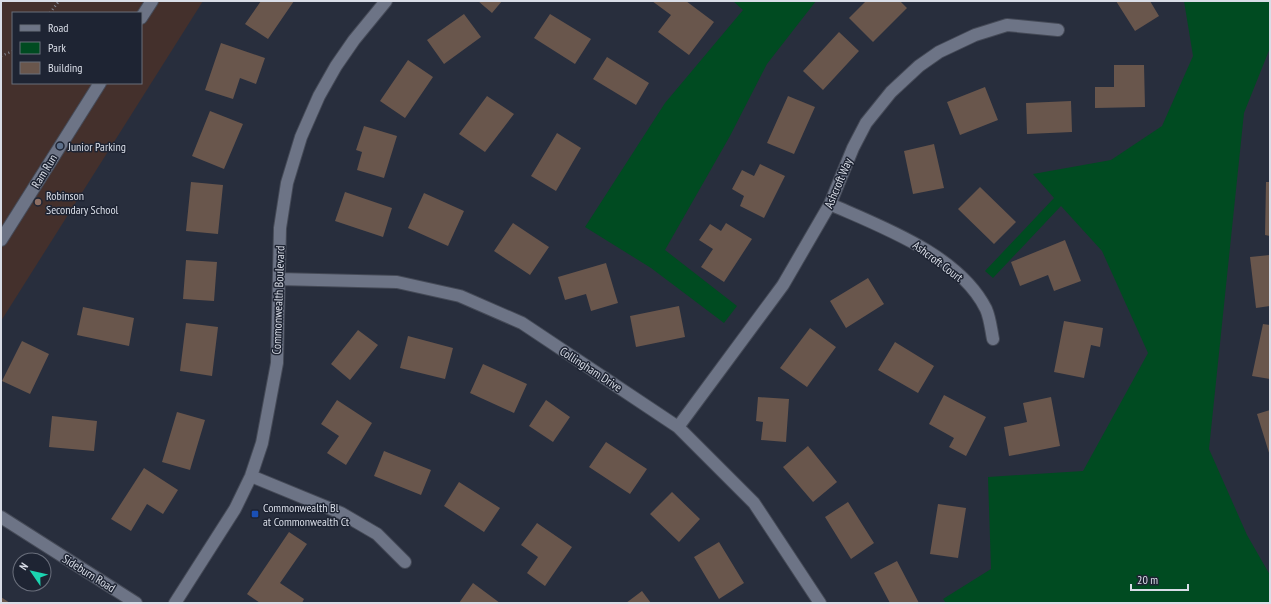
<svg xmlns="http://www.w3.org/2000/svg" width="1271" height="604" font-family="'PT Sans Narrow',sans-serif">
<style>
.education{fill:#44302c;fill-rule:evenodd}
.green{fill:#004b21}
.building{fill:#69564c}
.lines{fill:none;stroke-linecap:round;stroke-linejoin:round}
.minor-casing{stroke:#454a57;stroke-width:14}
.path{stroke:#868b97;stroke-width:2.5;stroke-dasharray:1 3;stroke-linecap:butt}
.minor{stroke:#6d7486;stroke-width:12}
.service-dot{fill:#5c6f8a;stroke:#1e2433;stroke-width:1.5}
.education-dot{fill:#8d6e63;stroke:#1e2433;stroke-width:1.5}
.transit-dot{fill:#1a4fb4;stroke:#1e2433;stroke-width:1.5}
.labels{text-anchor:middle;dominant-baseline:central;stroke-width:3;stroke-linejoin:round;paint-order:stroke}
.poi-label{font-size:12px;fill:#d9dde7;stroke:#1e2433;text-anchor:start}
.street-label{font-size:12px;fill:#d9dde7;stroke:#1e2433}
</style>
<rect width="100%" height="100%" fill="#282e3d"/>
<!-- education -->
<path class="education" d="M1,1H203L1,321ZM13,13H141V83H13Z"/>
<!-- green -->
<path class="green" d="M733,1H816L767,64L730,136L665,250L737,306L724,323L651,268L585,227L665,103L743,10Z
M1184,1H1270V48L1244,113L1209,449L1247,535L1270,575V603H946L943,599L991,569L988,477L1083,471L1148,353L1102,251L1061,206L993,278L985,271L1054,198L1033,174L1111,160L1162,126L1193,56Z"/>
<!-- building -->
<path class="building" d="M261,1H294L268,39L245,24Z
M478,1H502L492,13Z
M652,1H686L714,22L689,55L658,32L671,15Z
M866,1H900L907,8L873,42L849,18Z
M1116,1H1150L1159,16L1135,31Z
M464,14L481,37L444,64L427,40Z
M550,14L591,39L575,64L534,38Z
M839,32L859,51L823,90L803,71Z
M221,43L265,58L256,84L240,78L233,99L205,90Z
M607,57L649,83L636,105L593,79Z
M408,60L433,77L405,118L380,101Z
M1114,65H1144L1145,107L1095,108V87H1114Z
M985,87L998,120L960,135L947,102Z
M487,96L514,114L485,152L459,134Z
M788,96L815,107L794,154L767,143Z
M1071,101L1072,132L1027,134L1026,103Z
M210,111L243,124L224,169L192,156Z
M364,126L397,136L384,178L357,170L362,152L356,150Z
M557,133L581,148L556,191L531,176Z
M934,144L944,188L913,194L904,151Z
M760,164L785,176L764,218L740,206L744,196L732,189L742,170L754,176Z
M191,182L223,185L218,234L186,231Z
M1266,182H1270V236L1265,235Z
M980,187L1016,222L994,244L958,209Z
M345,192L392,208L383,237L335,221Z
M424,193L464,211L448,246L408,228Z
M513,223L549,247L530,275L494,251Z
M726,223L752,239L724,282L701,267L713,249L699,240L710,224L721,231Z
M1065,240L1081,281L1054,291L1048,275L1020,286L1011,262Z
M1270,255V306L1256,308L1250,257Z
M186,260L217,262L214,301L183,299Z
M606,263L618,303L591,311L586,294L565,300L558,277Z
M868,278L884,304L846,328L830,301Z
M679,306L685,337L636,347L630,316Z
M83,307L134,318L129,346L77,335Z
M1064,321L1103,328L1100,347L1091,345L1084,378L1054,372Z
M186,323L218,327L212,376L180,371Z
M1263,324L1270,325V379L1252,376Z
M810,328L836,347L807,387L780,368Z
M358,330L378,345L350,380L331,364Z
M408,336L453,348L445,379L400,368Z
M22,341L49,354L30,394L2,381Z
M895,342L934,366L918,393L878,370Z
M483,364L527,384L514,413L470,393Z
M944,395L986,417L966,456L949,447L954,438L929,424Z
M758,397L789,399L786,442L761,440L763,422L756,421Z
M1051,397L1060,446L1009,456L1004,427L1027,422L1023,403Z
M337,400L372,423L346,465L327,453L339,436L321,424Z
M546,400L570,417L553,442L529,426Z
M1270,410V456L1257,414Z
M177,412L205,420L190,470L162,462Z
M52,416L97,421L94,451L49,447Z
M606,442L647,469L630,494L589,467Z
M808,446L837,482L813,502L783,467Z
M384,451L431,470L421,495L374,476Z
M144,468L178,490L163,514L147,504L131,531L111,519Z
M459,482L500,508L484,532L444,506Z
M672,492L700,519L679,542L650,514Z
M848,502L874,543L851,559L825,517Z
M938,504L966,508L958,558L930,554Z
M537,523L572,547L545,586L527,573L538,557L521,545Z
M289,532L307,544L280,583L304,599L302,603H260L247,594Z
M719,542L744,583L719,599L694,557Z
M897,561L919,603H890L874,573Z
M473,583L500,603H459Z
M642,591L651,603H626Z
M1,597L10,603H1Z"/>
<g class="lines">
<defs>
<path id="minor" d="M141,18L152,1
M830,204C882,227 959,255 986,309C990,318 991,329 993,339
M1,240L100,83
M279,279L397,282L460,296L522,323L678,427L754,503L820,603
M678,427L783,285L830,204L853,148L866,123L891,92L919,66L939,52L975,35L1007,25L1058,30
M251,476L341,513L377,534L405,562
M1,517L136,603
M175,603L235,509L251,476L262,443L277,363L280,228L287,183L301,137L319,96L336,66L354,40L386,1"/>
</defs>
<!-- minor casing -->
<use href="#minor" class="minor-casing"/>
<!-- path -->
<path class="path" d="M50,13L59,1
M1,56L13,51"/>
<!-- minor -->
<use href="#minor" class="minor"/>
</g>
<!-- markers -->
<circle class="service-dot" cx="60" cy="146" r="4"/>
<circle class="education-dot" cx="38" cy="202" r="4"/>
<rect class="transit-dot" x="251" y="510" width="8" height="8" rx="2"/>
<g class="labels">
<!-- poi labels -->
<g class="poi-label">
<text x="68" y="146">Junior Parking</text>
<text x="46" y="195">Robinson<tspan x="46" dy="14">Secondary School</tspan></text>
<text x="263" y="507">Commonwealth Bl<tspan x="263" dy="14">at Commonwealth Ct</tspan></text>
</g>
<!-- street labels -->
<g class="street-label">
<text transform="translate(44 171) rotate(-58)">Ram Run</text>
<text transform="translate(838 183) rotate(-67)">Ashcroft Way</text>
<text transform="translate(938 261) rotate(37)">Ashcroft Court</text>
<text transform="translate(278 300) rotate(-88)">Commonwealth Boulevard</text>
<text transform="translate(591 369) rotate(33)">Collingham Drive</text>
<text transform="translate(89 573) rotate(32)">Sideburn Road</text>
</g>
</g>
<!-- border -->
<rect width="1271" height="604" fill="none" stroke="#d9dde7" stroke-width="4"/>
<!-- legend -->
<rect x="12" y="12" width="130" height="72" fill="#1e2433" stroke="#696e7b"/>
<rect x="20" y="25" width="20" height="6" fill="#6d7486" stroke="#696e7b"/>
<text x="48" y="32" font-size="12" fill="#d9dde7">Road</text>
<rect x="20" y="42" width="20" height="12" fill="#004b21" stroke="#696e7b"/>
<text x="48" y="52" font-size="12" fill="#d9dde7">Park</text>
<rect x="20" y="62" width="20" height="12" fill="#69564c" stroke="#696e7b"/>
<text x="48" y="72" font-size="12" fill="#d9dde7">Building</text>
<!-- north arrow -->
<g transform="translate(32 572) rotate(304)"><circle r="19" fill="#1e2433" stroke="#696e7b"/>
<path d="M0-3L7 15L0 10L-7 15Z" fill="#1bd5b1"/>
<text y="-6" font-size="11" font-weight="bold" text-anchor="middle" fill="#d9dde7">N</text>
</g>
<!-- scale -->
<path d="M1131 584v6h57v-6" fill="none" stroke="#d9dde7" stroke-width="2"/>
<text x="1137" y="584" font-size="12" fill="#d9dde7" stroke="#1e2433" stroke-width="3" paint-order="stroke">20 m</text>
</svg>
